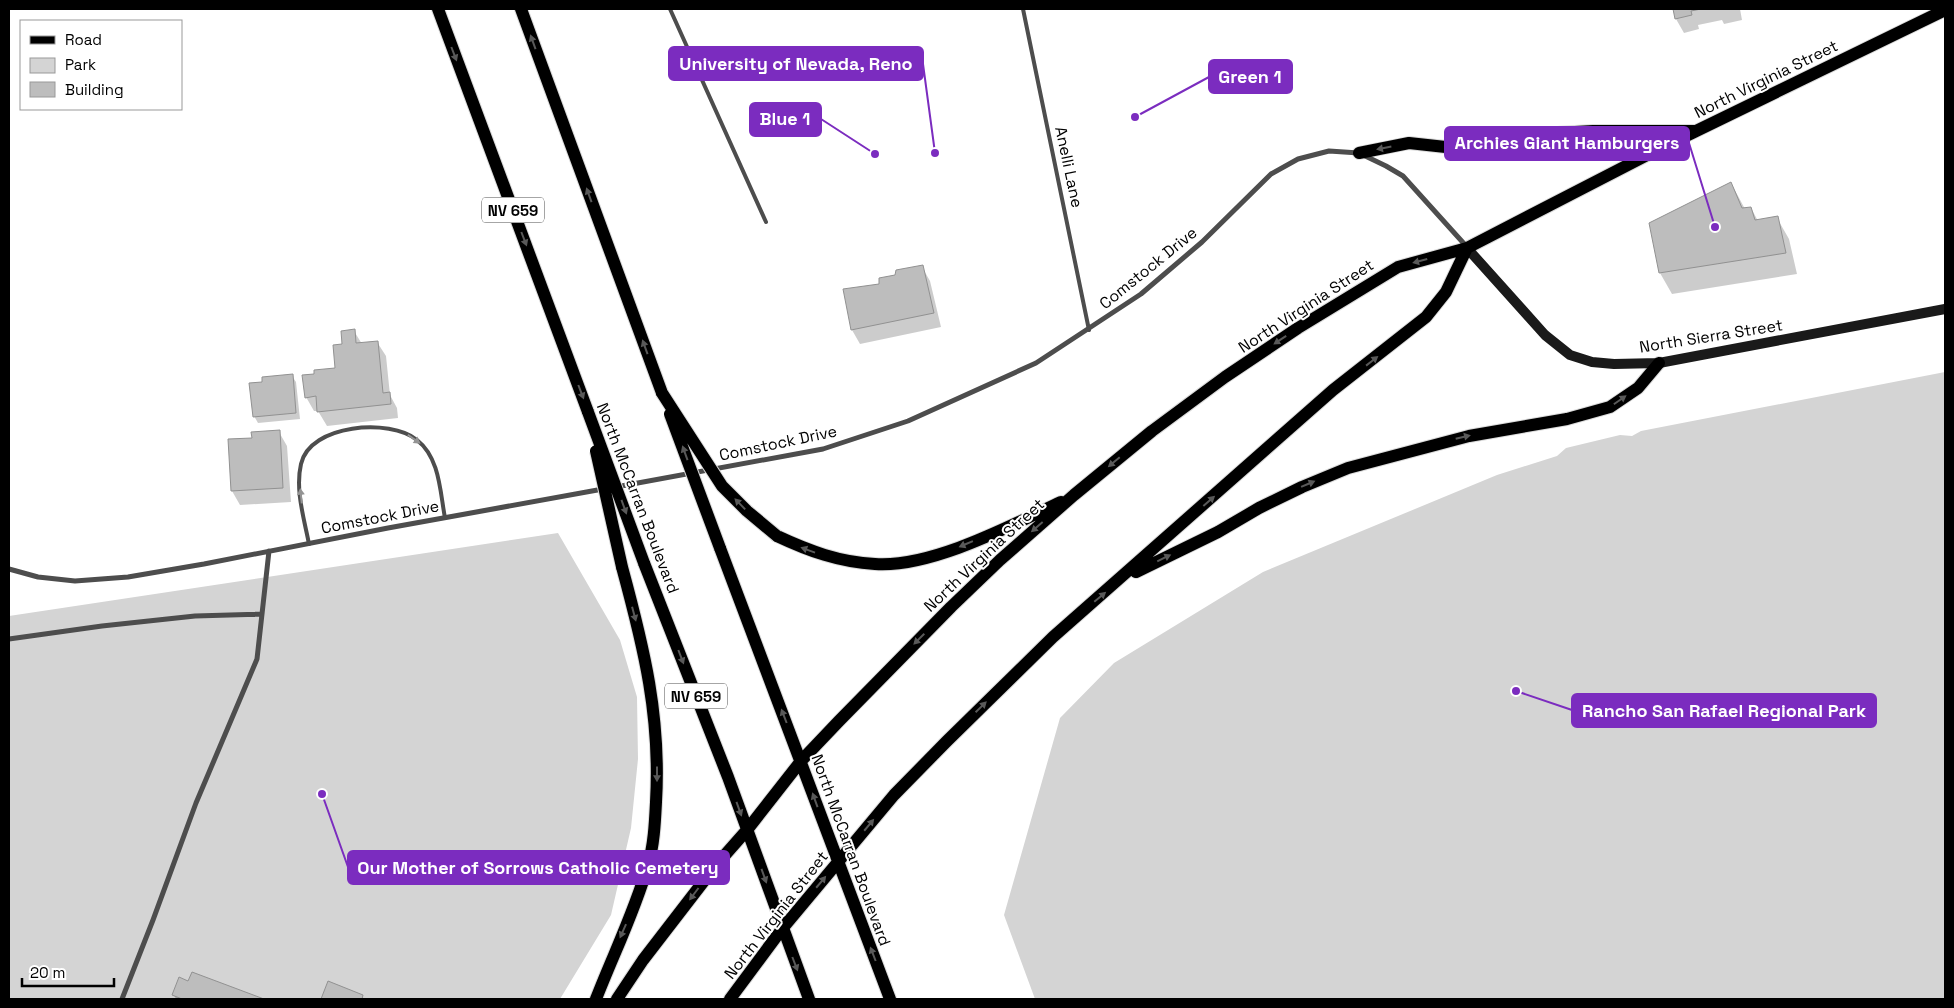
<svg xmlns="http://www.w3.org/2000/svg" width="1954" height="1008" font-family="'Space Grotesk',sans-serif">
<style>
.green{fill:#d4d4d4}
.shadow{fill:#0003}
.building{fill:#bdbdbd;stroke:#919191}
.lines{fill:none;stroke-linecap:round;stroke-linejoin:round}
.primary-casing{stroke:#dbdbdb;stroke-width:14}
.service{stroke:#4d4d4d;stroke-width:4}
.minor{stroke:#4d4d4d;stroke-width:5}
.secondary{stroke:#1a1a1a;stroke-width:10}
.primary{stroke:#000;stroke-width:12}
.primary-bridge-casing{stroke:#dbdbdb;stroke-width:14;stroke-linecap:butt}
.primary-bridge{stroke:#000;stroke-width:12}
.oneway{fill:#595959}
.oneway2{fill:#949494}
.labels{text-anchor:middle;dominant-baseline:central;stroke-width:4;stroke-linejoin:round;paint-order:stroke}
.shield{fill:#fff;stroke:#4c4c4c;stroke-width:1}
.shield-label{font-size:15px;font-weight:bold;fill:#000}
.street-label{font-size:16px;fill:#000;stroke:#fff}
.leader{fill:none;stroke:#7b2cbf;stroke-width:2}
.callout-dot{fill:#7b2cbf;stroke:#fff;stroke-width:2}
.callout{fill:#7b2cbf;stroke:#7b2cbf;stroke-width:2}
.callout-label{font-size:18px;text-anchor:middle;font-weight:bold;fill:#fff}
</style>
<rect width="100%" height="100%" fill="#fff"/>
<!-- green -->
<path class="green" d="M1945,372V999H1035L1004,915L1060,718L1114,663L1263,572L1497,475L1557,456L1566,448L1620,435L1632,436L1641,431Z
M558,533L620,640L637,697L638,759L631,828L611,915L560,999H9V616Z"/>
<!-- shadow -->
<path class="shadow" d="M1674,9H1740L1742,20L1724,24L1722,20L1698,25L1699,29L1684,33L1676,19Z
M1731,183L1745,209L1751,208L1758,221L1777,218L1789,239L1797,274L1672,294L1660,273L1650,224Z
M922,267L930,281L941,327L860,344L852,330L896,276Z
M354,331L362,344L377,342L386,356L390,395L397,408L398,418L327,426L318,411H314L306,397L315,375L336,369L344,345Z
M292,376L296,382L300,419L258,423L254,416L263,383Z
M279,432L287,446L291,502L240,505L232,491L253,439Z
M193,973L260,999H176L174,995L189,983Z
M329,983L362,996L364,999H322Z"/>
<!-- building -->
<path class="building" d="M1673,9H1701L1691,11L1692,15L1675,19Z
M1731,182L1742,208L1751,207L1755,220L1778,216L1786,253L1659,273L1649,223Z
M923,265L934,313L851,330L843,289L879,284V278L895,275L896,270Z
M355,329L356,343L378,341L383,393L390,392L391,404L317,412L316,396L305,398L302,375L314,374V370L335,368L333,345L342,344L341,331Z
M293,374L296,413L253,417L249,383L262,382V377Z
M280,430L283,488L231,491L228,439L252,438L251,432Z
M192,972L264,999H182L172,995L179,977L188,981Z
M328,981L363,995L362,999H321Z"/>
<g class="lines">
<defs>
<path id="primary" d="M438,9L588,412
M521,9L662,393
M1359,153L1409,143L1482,151L1510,148L1557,133L1593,131H1694
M777,536C809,551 839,562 875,564C931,568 1010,526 1061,502
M720,548L890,999
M644,563L728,777L809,999
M1136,572L1218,532L1259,508L1302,487L1348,468L1469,436L1567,419L1610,407L1638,388L1659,363
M596,999C613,955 635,911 648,865C654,845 655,822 656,802C661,717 644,648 622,567
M617,999L643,960L717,864L747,830L801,761L839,721L951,607L1000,560L1074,495L1152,431L1225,377L1298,328L1398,267L1467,248L1655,151L1945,10
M730,999L782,929L894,795L947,741L1053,637L1333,390L1426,317L1446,292L1467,248"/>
</defs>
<!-- primary casing -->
<use href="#primary" class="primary-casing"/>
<!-- service -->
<path class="service" d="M670,9L766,222
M1023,9L1089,330
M309,544C304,518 295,490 301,464C310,424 390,418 417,440C440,458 440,492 445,518"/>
<!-- minor -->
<path class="minor" d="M616,487L823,449L908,421L1036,363L1141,294L1202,242L1271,174L1298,159L1329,151L1359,153L1386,166L1403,176L1467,247
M9,569L38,577L75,581L128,577L204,564L388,528L603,489
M9,639L102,626L195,616L262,614
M122,999L153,920L196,803L257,659L269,551"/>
<!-- secondary -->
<path class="secondary" d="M1467,248L1545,335L1570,355L1592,362L1614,364L1659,363L1945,309"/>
<!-- primary -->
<use href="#primary" class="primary"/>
<defs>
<path id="primary-bridge" d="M662,393L722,486L747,511L777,536
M588,412L644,563
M670,414L720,548
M596,451L622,567"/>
</defs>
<!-- primary-bridge casing -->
<use href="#primary-bridge" class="primary-bridge-casing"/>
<!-- primary-bridge -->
<use href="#primary-bridge" class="primary-bridge"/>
</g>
<!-- one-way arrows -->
<defs><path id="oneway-solid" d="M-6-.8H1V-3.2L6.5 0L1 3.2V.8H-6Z" transform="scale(1.25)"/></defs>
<g class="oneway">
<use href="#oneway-solid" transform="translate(533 42) rotate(-110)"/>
<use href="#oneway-solid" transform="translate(454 54) rotate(69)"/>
<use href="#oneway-solid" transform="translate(1384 148) rotate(169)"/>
<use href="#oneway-solid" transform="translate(589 195) rotate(-110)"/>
<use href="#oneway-solid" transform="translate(524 239) rotate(69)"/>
<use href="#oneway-solid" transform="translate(1420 261) rotate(165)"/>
<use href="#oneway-solid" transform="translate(1280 340) rotate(146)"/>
<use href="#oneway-solid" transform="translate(645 347) rotate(-110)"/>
<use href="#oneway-solid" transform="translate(1372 361) rotate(-38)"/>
<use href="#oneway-solid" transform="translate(581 392) rotate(69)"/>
<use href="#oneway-solid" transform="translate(1620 400) rotate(-35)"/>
<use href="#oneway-solid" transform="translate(1463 437) rotate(-13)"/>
<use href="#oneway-solid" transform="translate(685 453) rotate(-110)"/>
<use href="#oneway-solid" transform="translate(1114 462) rotate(140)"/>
<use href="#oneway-solid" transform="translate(1308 484) rotate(-23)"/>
<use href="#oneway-solid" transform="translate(1209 501) rotate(-41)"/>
<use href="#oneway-solid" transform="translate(740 504) rotate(-134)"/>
<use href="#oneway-solid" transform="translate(624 507) rotate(70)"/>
<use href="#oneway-solid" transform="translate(1037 527) rotate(139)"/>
<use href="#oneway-solid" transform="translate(966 544) rotate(157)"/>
<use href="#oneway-solid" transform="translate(808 550) rotate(-160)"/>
<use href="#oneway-solid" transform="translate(1164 558) rotate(-26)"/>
<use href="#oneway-solid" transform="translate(1100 597) rotate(-40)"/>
<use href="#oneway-solid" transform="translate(634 614) rotate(75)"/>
<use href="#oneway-solid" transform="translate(919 639) rotate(135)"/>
<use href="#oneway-solid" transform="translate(681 657) rotate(69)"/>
<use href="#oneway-solid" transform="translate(981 707) rotate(-44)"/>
<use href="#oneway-solid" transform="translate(784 716) rotate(-111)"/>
<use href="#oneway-solid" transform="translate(657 774) rotate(90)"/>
<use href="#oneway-solid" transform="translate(815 800) rotate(-110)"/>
<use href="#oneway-solid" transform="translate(739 809) rotate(70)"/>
<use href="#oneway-solid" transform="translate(869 825) rotate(-50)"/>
<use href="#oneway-solid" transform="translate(764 876) rotate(70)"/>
<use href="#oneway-solid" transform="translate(821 882) rotate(-50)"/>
<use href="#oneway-solid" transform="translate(694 894) rotate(127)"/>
<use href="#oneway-solid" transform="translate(623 931) rotate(114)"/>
<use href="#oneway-solid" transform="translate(873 954) rotate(-111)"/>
<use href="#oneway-solid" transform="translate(795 964) rotate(69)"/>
</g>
<g class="oneway2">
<use href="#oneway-solid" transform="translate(414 439) rotate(35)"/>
<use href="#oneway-solid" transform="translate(301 496) rotate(-96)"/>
</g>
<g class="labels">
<!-- shield labels -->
<g class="shield">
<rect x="482" y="197.5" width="62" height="25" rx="4"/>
<rect x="665" y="683.5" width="62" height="25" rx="4"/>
</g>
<g class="shield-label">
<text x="513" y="210">NV 659</text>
<text x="696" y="696">NV 659</text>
</g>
<!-- street labels -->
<g class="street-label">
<text transform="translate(1766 79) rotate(-26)">North Virginia Street</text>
<text transform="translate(1069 167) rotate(78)">Anelli Lane</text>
<text transform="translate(1148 268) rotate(-39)">Comstock Drive</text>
<text transform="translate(1306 306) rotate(-33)">North Virginia Street</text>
<text transform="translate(1711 336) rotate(-9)">North Sierra Street</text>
<text transform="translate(778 443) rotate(-12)">Comstock Drive</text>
<text transform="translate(638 498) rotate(69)">North McCarran Boulevard</text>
<text transform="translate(380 517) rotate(-11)">Comstock Drive</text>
<text transform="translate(984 555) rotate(-43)">North Virginia Street</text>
<text transform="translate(851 850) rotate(70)">North McCarran Boulevard</text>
<text transform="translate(776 915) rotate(-52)">North Virginia Street</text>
</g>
</g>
<!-- callouts -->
<path class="leader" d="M935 153L923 64M1135 117L1209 77M875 154L821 119M1715 227L1689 143M1516 691L1572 710M322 794L348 867"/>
<g class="callout-dot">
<circle cx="935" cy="153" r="5"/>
<circle cx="1135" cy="117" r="5"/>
<circle cx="875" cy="154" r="5"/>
<circle cx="1715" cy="227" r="5"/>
<circle cx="1516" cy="691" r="5"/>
<circle cx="322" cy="794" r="5"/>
</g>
<g class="callout">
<rect x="669" y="47" width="254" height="33" rx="5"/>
<rect x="1209" y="60" width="83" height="33" rx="5"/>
<rect x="750" y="103" width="71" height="33" rx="5"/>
<rect x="1445" y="127" width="244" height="33" rx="5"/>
<rect x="1572" y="694" width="304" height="33" rx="5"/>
<rect x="348" y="851" width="381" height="33" rx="5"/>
</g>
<g class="callout-label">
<text x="796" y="70">University of Nevada, Reno</text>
<text x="1250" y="83">Green 1</text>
<text x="785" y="125">Blue 1</text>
<text x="1567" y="149">Archies Giant Hamburgers</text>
<text x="1724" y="717">Rancho San Rafael Regional Park</text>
<text x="538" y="874">Our Mother of Sorrows Catholic Cemetery</text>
</g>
<!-- border -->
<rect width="1954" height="1008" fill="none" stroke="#000000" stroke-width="20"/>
<!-- legend -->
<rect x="20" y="20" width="162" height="90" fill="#ffffff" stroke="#999999"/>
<rect x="30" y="36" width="25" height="8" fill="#000000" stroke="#999999"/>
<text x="65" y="45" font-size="15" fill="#000000">Road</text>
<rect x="30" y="58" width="25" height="15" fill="#d4d4d4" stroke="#999999"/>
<text x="65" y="70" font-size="15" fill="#000000">Park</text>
<rect x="30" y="82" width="25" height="15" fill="#bdbdbd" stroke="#999999"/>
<text x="65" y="95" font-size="15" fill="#000000">Building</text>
<!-- scale -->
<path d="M22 978v8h92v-8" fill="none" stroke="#000000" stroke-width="2.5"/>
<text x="30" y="978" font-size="15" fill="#000000" stroke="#ffffff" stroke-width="4" paint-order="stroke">20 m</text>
</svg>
